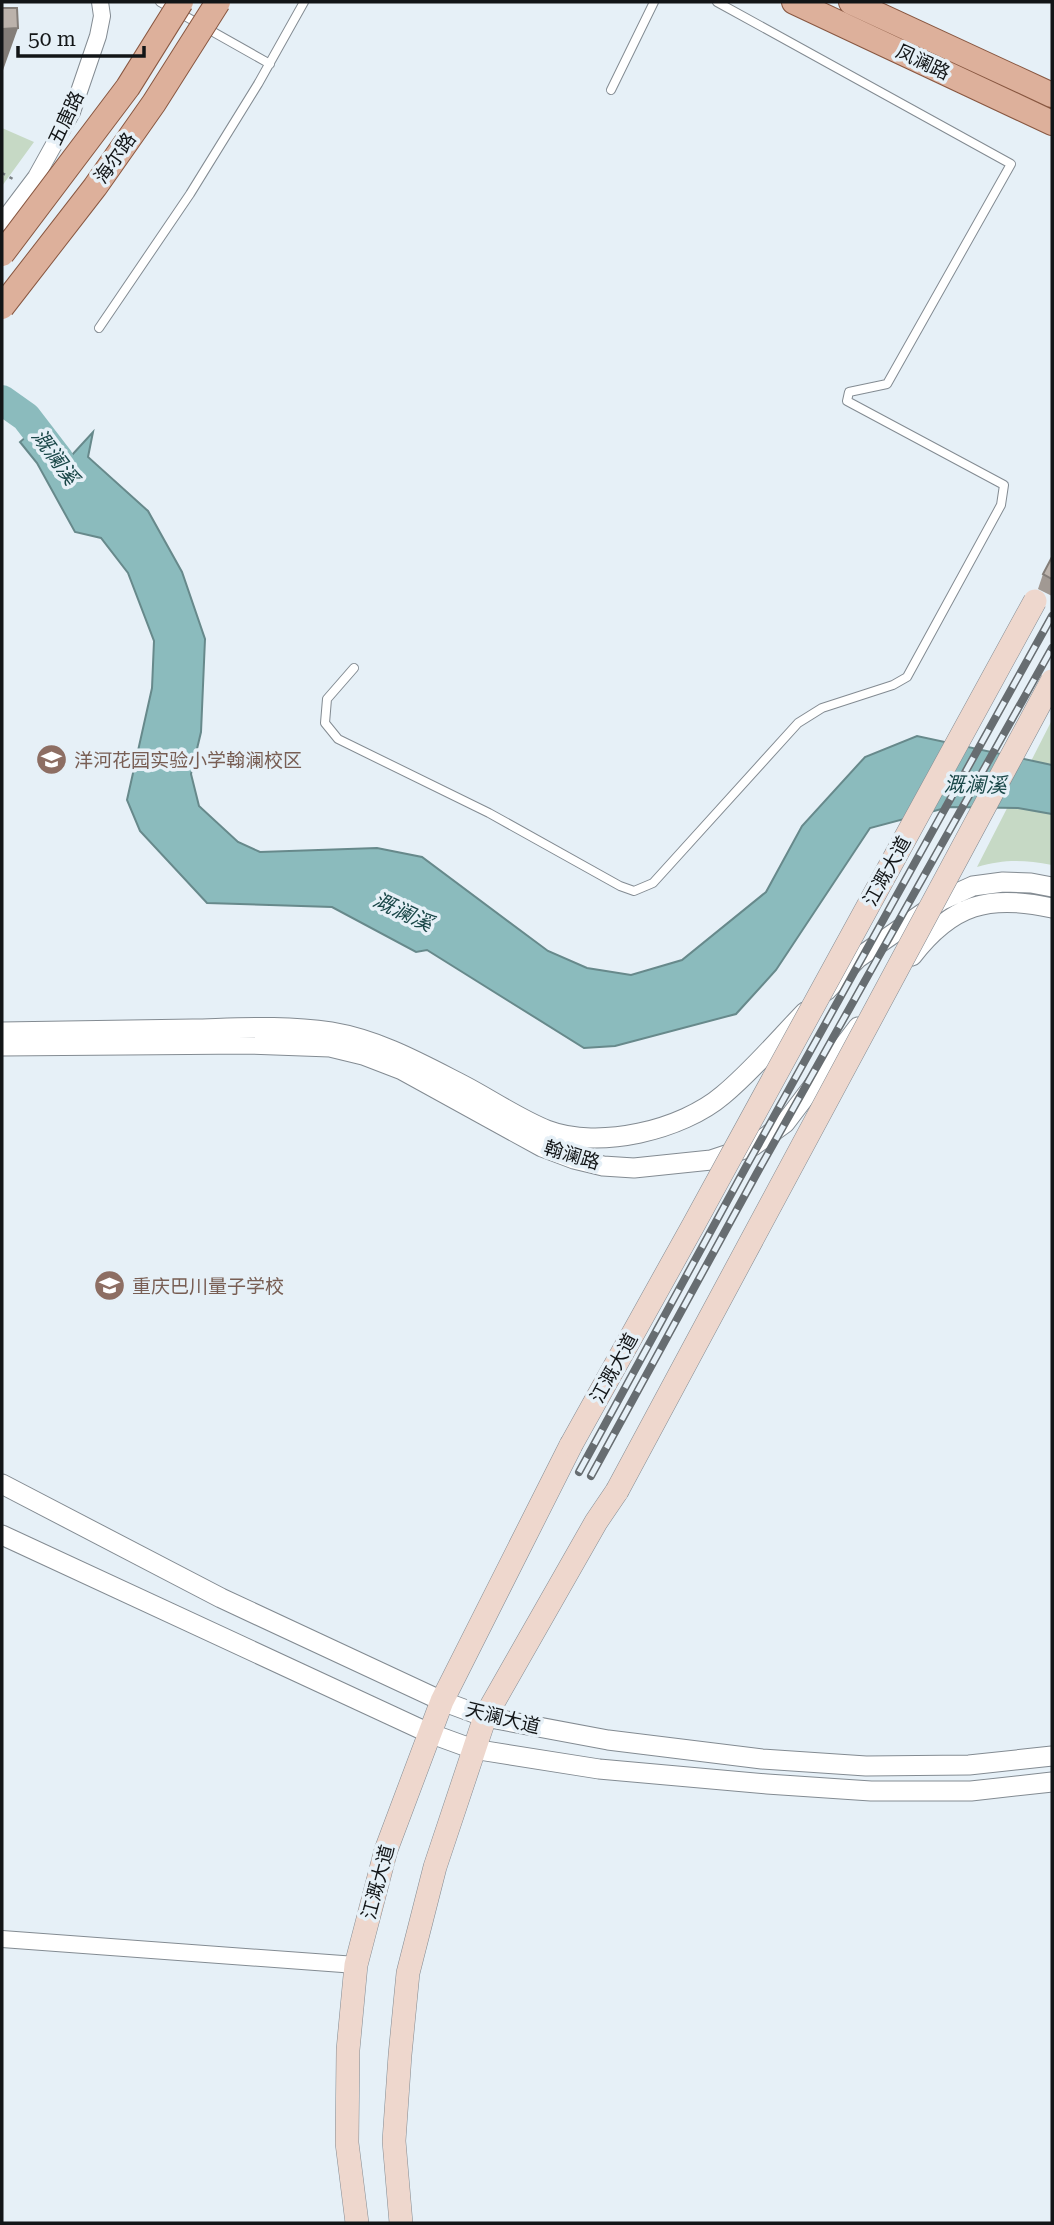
<svg xmlns="http://www.w3.org/2000/svg" width="1054" height="2225" font-family="'Roboto Serif','Noto Sans SC',serif">
<style>
.green{fill:#c6d9c5}
.water{fill:#8bbbbd;stroke:#67898b;stroke-width:2}
.lines{fill:none;stroke-linecap:round;stroke-linejoin:round}
.river{stroke:#8bbbbd;stroke-width:30}
.service-casing{stroke:#838b92;stroke-width:10}
.minor-casing{stroke:#838b92;stroke-width:18}
.tertiary-casing{stroke:#838b92;stroke-width:21}
.secondary-casing{stroke:#838b92;stroke-width:24}
.primary-casing{stroke:#885741;stroke-width:26}
.path{stroke:#7c8387;stroke-width:2.5;stroke-dasharray:3.5 5;stroke-linecap:butt}
.service{stroke:#fff;stroke-width:8}
.minor{stroke:#fff;stroke-width:16}
.tertiary{stroke:#fff;stroke-width:19}
.secondary{stroke:#eed7cd;stroke-width:23}
.primary{stroke:#ddb09b;stroke-width:24}
.rail-casing{stroke:#676d71;stroke-width:8}
.rail{stroke:#e6f0f7;stroke-width:5;stroke-dasharray:16;stroke-linecap:butt}
.secondary-bridge-casing{stroke:#838b92;stroke-width:24;stroke-linecap:butt}
.primary-bridge-casing{stroke:#885741;stroke-width:26;stroke-linecap:butt}
.secondary-bridge{stroke:#eed7cd;stroke-width:23}
.primary-bridge{stroke:#ddb09b;stroke-width:24}
.wall{fill:#a19993}
.shaded-wall{fill:#837d78}
.building{fill:#bbb2ab;stroke:#837d78;stroke-width:2}
.labels{text-anchor:middle;dominant-baseline:central;stroke-width:7;stroke-linejoin:round;paint-order:stroke}
.street-label{font-size:19px;fill:#121517;stroke:#e6f0f7}
.education-label{font-size:19px;fill:#785e54;stroke:#e6f0f7;text-anchor:start}
.water-label{font-size:21px;font-style:italic;fill:#1a4748;stroke:#e6f0f7}
</style>
<rect width="100%" height="100%" fill="#e6f0f7"/>
<!-- green -->
<path class="green" d="M2,128L34,142L2,186Z
M1052,720V865C1024,860 1005,859 977,867Z"/>
<!-- water -->
<path class="water" d="M43,422L72,455L93,432L88,457L148,511L182,572L205,639L201,732L191,774L199,806L238,842L260,852L377,848L422,857L548,951L587,968L631,975L682,960L766,892L802,826L865,757L917,736L1052,765V814L1018,808L949,807L870,828L776,970L736,1014L615,1046L584,1048L427,950L416,952L332,907L207,903L140,831L127,800L152,688L154,641L128,573L101,538L75,532L37,463L20,442Z"/>
<g class="lines">
<!-- river -->
<path class="river" d="M2,400L26,417L59,460"/>
<defs>
<path id="service" d="M160,2L270,64
M611,90L654,2
M99,328L190,194L258,84L304,2
M354,668L327,699L325,723L338,739L489,813L620,886L634,891L653,883L798,723L822,708L893,685L907,677L1001,505L1004,485L847,401L849,392L887,384L1011,164L717,2"/>
<path id="minor" d="M2,222L36,177L72,112L98,36L102,16L100,2
M2,1939L356,1965"/>
<path id="tertiary" d="M912,956C952,904 989,894 1052,908
M826,991L858,958L942,900L973,886L1003,882L1031,883L1052,887
M2,1032C65,1031 129,1030 193,1029C239,1028 285,1025 331,1032C379,1040 420,1063 463,1085C490,1099 519,1119 547,1130C599,1150 682,1130 723,1095C752,1071 779,1039 805,1012
M2,1046L249,1044L330,1047L363,1055L402,1070L542,1147L574,1159L603,1166L634,1168L711,1160L753,1146L785,1123L858,1027
M2,1484L221,1598L442,1701L485,1717L608,1740L762,1759L866,1766L969,1765L1052,1756
M2,1535L429,1733L473,1749L599,1769L767,1784L871,1791H971L1052,1782"/>
<path id="secondary" d="M357,2223L347,2143L348,2050L356,1965L386,1850L442,1701L571,1445
M401,2223L394,2141L400,2055L408,1973L435,1867L485,1717L596,1522L617,1491"/>
<path id="primary" d="M794,2L1052,123
M851,2L1052,95"/>
</defs>
<!-- service casing -->
<use href="#service" class="service-casing"/>
<!-- minor casing -->
<use href="#minor" class="minor-casing"/>
<!-- tertiary casing -->
<use href="#tertiary" class="tertiary-casing"/>
<!-- secondary casing -->
<use href="#secondary" class="secondary-casing"/>
<!-- primary casing -->
<use href="#primary" class="primary-casing"/>
<!-- path -->
<path class="path" d="M2,173L13,179"/>
<!-- service -->
<use href="#service" class="service"/>
<!-- minor -->
<use href="#minor" class="minor"/>
<!-- tertiary -->
<use href="#tertiary" class="tertiary"/>
<!-- secondary -->
<use href="#secondary" class="secondary"/>
<!-- primary -->
<use href="#primary" class="primary"/>
<defs>
<path id="rail" d="M579,1472L747,1165L1052,616
M591,1476L757,1173L1052,648"/>
</defs>
<!-- rail casing -->
<use href="#rail" class="rail-casing"/>
<!-- rail -->
<use href="#rail" class="rail"/>
<defs>
<path id="secondary-bridge" d="M571,1445L694,1224L1035,601
M617,1491L1052,681"/>
<path id="primary-bridge" d="M2,254L128,87L181,2
M2,307L95,187L154,103L218,2"/>
</defs>
<!-- secondary-bridge casing -->
<use href="#secondary-bridge" class="secondary-bridge-casing"/>
<!-- primary-bridge casing -->
<use href="#primary-bridge" class="primary-bridge-casing"/>
<!-- secondary-bridge -->
<use href="#secondary-bridge" class="secondary-bridge"/>
<!-- primary-bridge -->
<use href="#primary-bridge" class="primary-bridge"/>
</g>
<!-- wall -->
<path class="wall" d="M1052,557V596L1038,589L1043,574Z"/>
<!-- shaded-wall -->
<path class="shaded-wall" d="M18,28L2,73V29Z"/>
<!-- building -->
<path class="building" d="M2,8H17L18,28L2,29Z
M1052,557V579L1043,574Z"/>
<!-- icons -->
<defs>
<symbol id="school-disc" viewBox="-11 -11 22 22"><circle r="9.5" fill="#8d6e63" stroke="#e6f0f7"/><path d="M0-5L7-2L0 1L-7-2ZM-4 1L0 2.5L4 1V4Q0 6-4 4Z" fill="#fff"/></symbol>
</defs>
<g fill-rule="evenodd">
<use href="#school-disc" x="34" y="742" width="35" height="35"/>
<use href="#school-disc" x="92" y="1268" width="35" height="35"/>
</g>
<g class="labels">
<!-- street labels -->
<g class="street-label">
<text transform="translate(923 62) rotate(25)">凤澜路</text>
<text transform="translate(66 118) rotate(-65)">五唐路</text>
<text transform="translate(115 158) rotate(-55)">海尔路</text>
<text transform="translate(887 871) rotate(-61)">江溉大道</text>
<text transform="translate(572 1155) rotate(17)">翰澜路</text>
<text transform="translate(614 1368) rotate(-61)">江溉大道</text>
<text transform="translate(503 1718) rotate(14)">天澜大道</text>
<text transform="translate(378 1882) rotate(-75)">江溉大道</text>
</g>
<!-- education labels -->
<g class="education-label">
<text x="74" y="760">洋河花园实验小学翰澜校区</text>
<text x="132" y="1286">重庆巴川量子学校</text>
</g>
<!-- water labels -->
<g class="water-label">
<text transform="translate(55 457) rotate(54)">溉澜溪</text>
<text transform="translate(975 785) rotate(1)">溉澜溪</text>
<text transform="translate(403 912) rotate(25)">溉澜溪</text>
</g>
</g>
<!-- border -->
<rect width="1054" height="2225" fill="none" stroke="#121517" stroke-width="7"/>
<!-- scale -->
<path d="M18 46v10h126v-10" fill="none" stroke="#121517" stroke-width="3.5"/>
<text x="28" y="46" font-size="21" fill="#121517" stroke="#e6f0f7" stroke-width="5" paint-order="stroke">50 m</text>
</svg>
